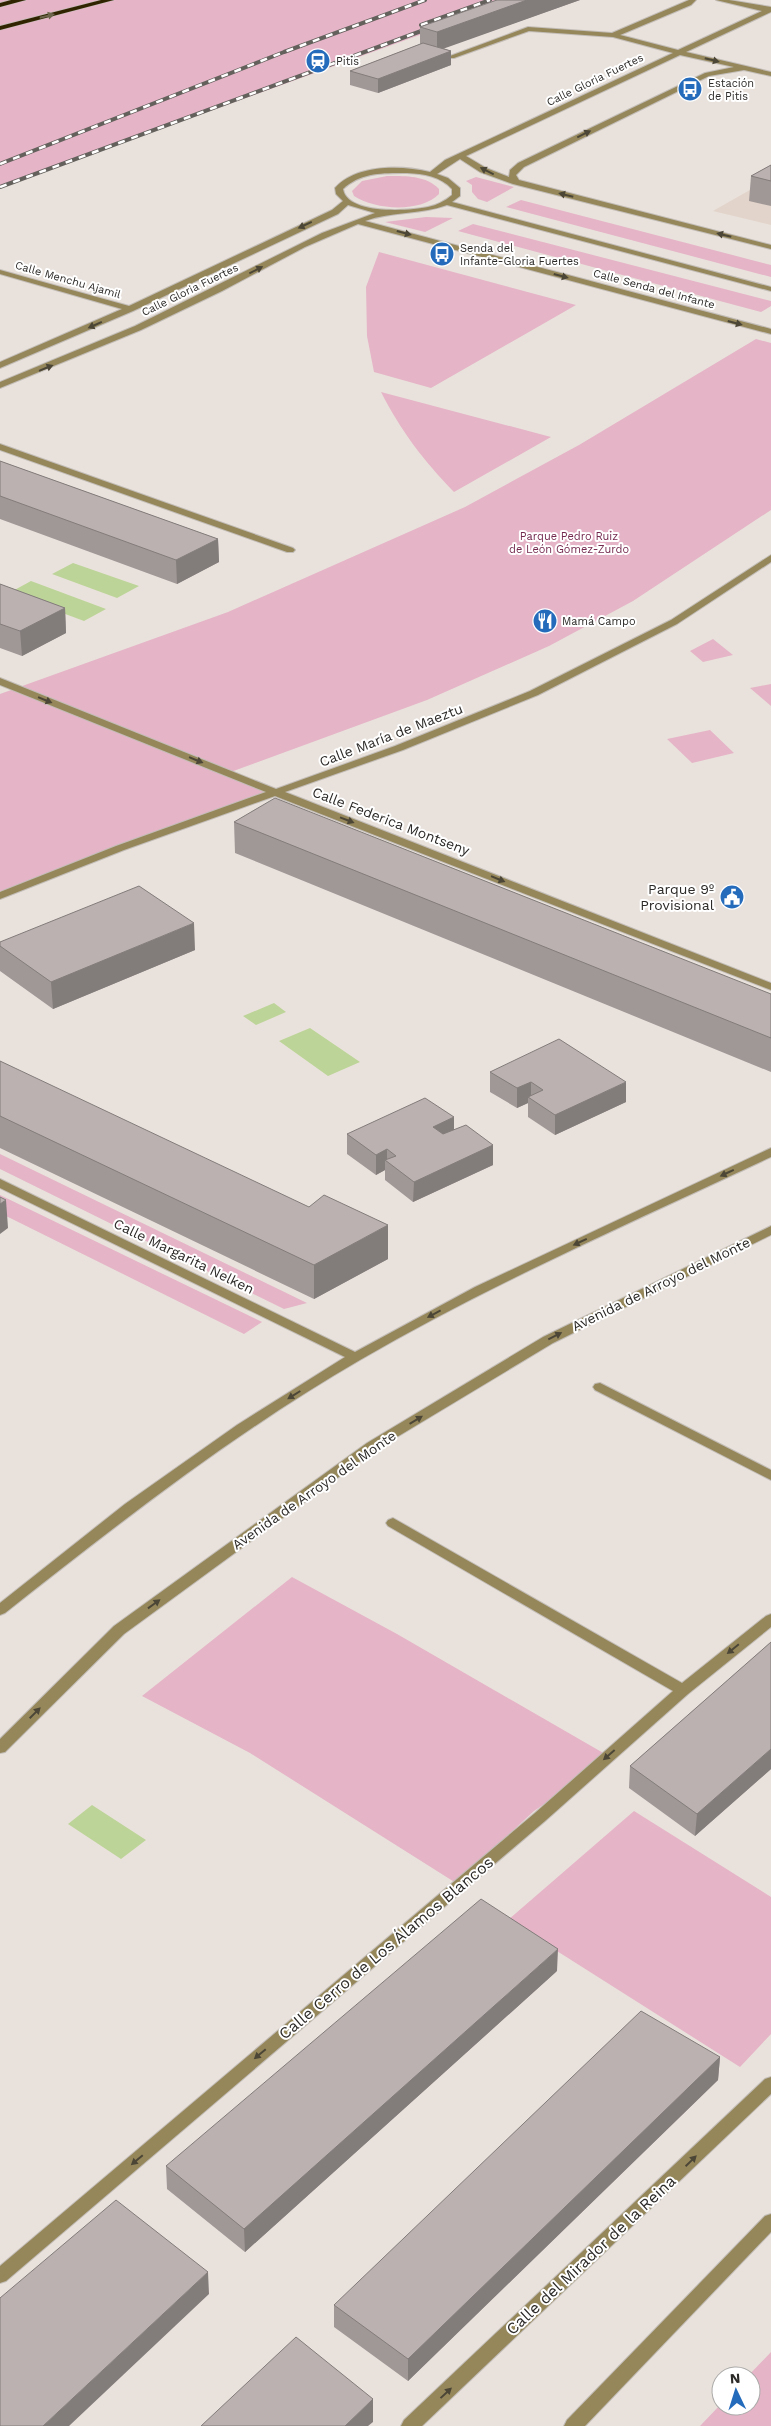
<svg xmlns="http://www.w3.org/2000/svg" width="771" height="2426" font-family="'Work Sans',sans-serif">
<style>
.built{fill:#e2d4ca}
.green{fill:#e5b4c7}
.water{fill:#bdd498}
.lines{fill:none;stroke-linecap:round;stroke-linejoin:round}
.minor-casing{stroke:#c3bdb8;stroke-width:2}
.highway-casing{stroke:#c3bdb8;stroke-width:1}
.minor{fill:#95875a;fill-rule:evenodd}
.highway{fill:#302400;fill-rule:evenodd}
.rail-casing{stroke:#64615d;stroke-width:4}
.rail{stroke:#fff;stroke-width:2.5;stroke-dasharray:7;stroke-linecap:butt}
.wall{fill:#a09897}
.shaded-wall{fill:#827c7b}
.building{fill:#bab1b0;stroke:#827c7b}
.oneway{fill:#6e664c}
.oneway2{fill:#4c4637}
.labels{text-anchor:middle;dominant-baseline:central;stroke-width:4;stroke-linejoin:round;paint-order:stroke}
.far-poi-label{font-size:11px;fill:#2c2a28;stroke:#fff;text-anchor:start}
.far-street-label{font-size:11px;fill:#2c2a28;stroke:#fff}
.far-park-label{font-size:11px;fill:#73284d;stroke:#fff}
.street-label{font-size:14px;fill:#2c2a28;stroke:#fff}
.poi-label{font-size:14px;fill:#2c2a28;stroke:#fff;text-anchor:end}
.near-street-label{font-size:16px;fill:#2c2a28;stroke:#fff}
</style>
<rect width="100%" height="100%" fill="#e9e2dc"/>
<!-- built -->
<path class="built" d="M771,178V225L713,211Z"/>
<!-- green -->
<path class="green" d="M0,0H516L0,187Z
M387,176C404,176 426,175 439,189V194C421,213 375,210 354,196L352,191L362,181Z
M476,177L514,187L487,202L478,199L472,192V185L466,181Z
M521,200L771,265V277L506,207Z
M426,217L453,218L425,232L385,222Z
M473,224L771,301V306L761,312L458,231Z
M379,252L576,305L431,388L374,372L367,336L366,287Z
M756,339L771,343V510L633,601L549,646L427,700L228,773L277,793L0,896V694L228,612L465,507L579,445Z
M381,392L551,437L454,492C423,460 401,431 381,392Z
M713,639L733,655L703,662L690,651Z
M771,684V706L750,688Z
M710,730L734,753L692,763L667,739Z
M0,1154L307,1303L284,1309L0,1169Z
M0,1195L262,1322L244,1334L0,1213Z
M292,1577L397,1634L612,1758L534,1811L456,1883L250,1753L142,1696Z
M634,1811L771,1897V2034L740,2067L508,1920Z
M771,2352V2426H700L721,2404V2406H751V2376H748Z"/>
<!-- water -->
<path class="water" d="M73,563L139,586L117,598L52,574Z
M31,581L106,609L84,621L9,593Z
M274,1003L286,1012L256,1025L243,1016Z
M310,1028L360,1062L328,1076L279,1041Z
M92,1805L146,1840L121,1859L68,1824Z"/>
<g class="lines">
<defs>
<path id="minor" d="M689,0H696L691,5L620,35L678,50L762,11L716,0H729L771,7V12L686,52L771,72V76L744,70L709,76L524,167L516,175L519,180L771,245V249L513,184L480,172L460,159L437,174L448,178L460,188V196L452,202L771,287V291L447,205C420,215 392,211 365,221L771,329V334L358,224L305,247L222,291L141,330L0,388V382L135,326L322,233L375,213L348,205L338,214L133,311L0,368V362L122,309L0,274V270L129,306L332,210L343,201L336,194L335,188C356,164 401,165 430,172L445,160L673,53L613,37L529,31L454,58H450V56L528,27L612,33ZM680,55L734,67L705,73L518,163L510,170L509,177L486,168L466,156ZM407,173C424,174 440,176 452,189V195C445,201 437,205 428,207C409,211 347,215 343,189C361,172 384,173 407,173Z
M0,444L293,548L295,550L293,552H287L0,450Z
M771,555V562L677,624L538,695L403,750L285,792L771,983V990L275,796L124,850L0,899V892L116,846L266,792L0,685V678L276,789L395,746L530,691L671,620Z
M771,1148V1157C633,1222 492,1283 360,1360C234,1433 119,1523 5,1613L0,1615V1603L125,1504L237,1425L345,1357L0,1188V1179L355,1352L475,1287Z
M771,1226V1235L553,1343L377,1449L124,1634L5,1752L0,1753V1739L114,1626L367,1443L543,1337Z
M600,1383L771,1470V1480L595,1390L593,1387L595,1384Z
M393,1518L682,1683L766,1616L771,1614V1627L688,1694L545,1821L6,2281L0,2283V2266L535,1813L673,1691L388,1526L386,1523L388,1520Z
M771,2077V2094L422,2426H401L404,2420L765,2079Z
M771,2214V2232L585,2426H564L567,2420L765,2216Z"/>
<path id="highway" d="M11,0H26L0,7V3Z
M101,0H114L0,30V26Z"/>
</defs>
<!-- minor casing -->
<use href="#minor" class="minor-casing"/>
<!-- highway casing -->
<use href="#highway" class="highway-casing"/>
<!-- minor -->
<use href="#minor" class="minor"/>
<!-- highway -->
<use href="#highway" class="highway"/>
<defs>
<path id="rail" d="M421,25L490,0
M0,164L284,52L425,0
M0,187L432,27"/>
</defs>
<!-- rail casing -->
<use href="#rail" class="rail-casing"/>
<!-- rail -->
<use href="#rail" class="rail"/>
</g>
<!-- wall -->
<path class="wall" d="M497,0H580L443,48L451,51V65L378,93L350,85V71L420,44V27Z
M771,165V206L749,201L751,176Z
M0,461L218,539L219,562L177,584L0,519Z
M0,584L65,608L66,633L22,656L0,648Z
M234,822L771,994V1072L235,853Z
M0,942L195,950L53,1009L0,971Z
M0,1061L388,1259L314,1299L0,1148Z
M490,1072L626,1102L555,1135L528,1117V1103L517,1108L490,1092Z
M454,1117V1130L493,1145V1165L413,1202L385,1180V1170L376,1175L347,1154V1134Z
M771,1642V1769L695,1836L629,1788L630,1766Z
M557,1971L245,2252L167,2189L166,2166Z
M720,2057L718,2080L408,2381L334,2327V2305Z"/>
<!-- shaded-wall -->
<path class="shaded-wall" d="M527,0H580L437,51V32Z
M451,51V65L378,93V79Z
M218,539L219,562L177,584L176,560Z
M65,608L66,633L22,656L20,631Z
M194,923L195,950L53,1009L51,982Z
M531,1082V1099L528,1097V1103L517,1108V1088Z
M626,1082V1102L555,1135V1115Z
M454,1117V1137L433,1147V1127Z
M493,1145V1165L413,1202L414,1182Z
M387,1149V1162L385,1160V1170L376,1175V1155Z
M6,1200L8,1228L0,1234V1204Z
M388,1225V1259L314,1299V1265Z
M771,1749V1769L695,1836L697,1814Z
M558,1949L557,1971L245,2252L244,2229Z
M720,2057L718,2080L408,2381V2359Z
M208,2272L209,2294L69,2426H43Z
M373,2399V2422L368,2426H345Z"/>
<!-- building -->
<path class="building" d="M497,0H527L437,32L420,27Z
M423,43L451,51L378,79L350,71Z
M771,165V181L751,176Z
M0,461L218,539L176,560L0,496Z
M0,584L65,608L20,631L0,624Z
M275,798L771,994V1038L234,822Z
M139,886L194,923L51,982L0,946V942Z
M559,1039L626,1082L555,1115L528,1097L543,1090L531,1082L517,1088L490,1072Z
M0,1061L309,1207L324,1195L388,1225L314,1265L0,1116Z
M425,1098L454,1117L433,1127L443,1134L466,1125L493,1145L414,1182L385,1160L396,1156L387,1149L376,1155L347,1134Z
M0,1197L6,1200L0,1204Z
M771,1642V1749L697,1814L630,1766Z
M481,1899L558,1949L244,2229L166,2166Z
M641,2011L720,2057L408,2359L334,2305Z
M116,2200L208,2272L43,2426H0V2298Z
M296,2337L373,2399L345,2426H201Z"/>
<!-- one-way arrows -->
<defs><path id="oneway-solid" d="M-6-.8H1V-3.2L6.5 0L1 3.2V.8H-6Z" transform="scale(1.25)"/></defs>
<use class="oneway" href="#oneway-solid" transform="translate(47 16) rotate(-14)"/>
<g class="oneway2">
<use href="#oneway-solid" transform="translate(712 60) rotate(14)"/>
<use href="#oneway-solid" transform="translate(584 134) rotate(-26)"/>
<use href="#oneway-solid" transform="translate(487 171) rotate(-153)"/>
<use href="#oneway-solid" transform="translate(566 195) rotate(-166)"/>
<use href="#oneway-solid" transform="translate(305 225) rotate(155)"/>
<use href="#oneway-solid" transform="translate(404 233) rotate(15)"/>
<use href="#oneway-solid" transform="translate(724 235) rotate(-166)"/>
<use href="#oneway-solid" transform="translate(256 270) rotate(-27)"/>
<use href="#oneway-solid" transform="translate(561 276) rotate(15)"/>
<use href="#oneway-solid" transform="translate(735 323) rotate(15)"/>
<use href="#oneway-solid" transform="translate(95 325) rotate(156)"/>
<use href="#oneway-solid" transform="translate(46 368) rotate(-22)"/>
<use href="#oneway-solid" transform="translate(45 700) rotate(22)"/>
<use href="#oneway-solid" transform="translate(196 760) rotate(22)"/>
<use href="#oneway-solid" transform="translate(347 820) rotate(21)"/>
<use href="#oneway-solid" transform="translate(498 879) rotate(22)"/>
<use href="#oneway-solid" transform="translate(727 1173) rotate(155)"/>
<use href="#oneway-solid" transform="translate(580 1242) rotate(155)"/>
<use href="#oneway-solid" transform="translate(434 1314) rotate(152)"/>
<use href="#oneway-solid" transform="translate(555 1336) rotate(-27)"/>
<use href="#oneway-solid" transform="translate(294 1395) rotate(148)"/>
<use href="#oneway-solid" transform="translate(416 1420) rotate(-31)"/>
<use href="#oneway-solid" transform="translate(154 1604) rotate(-36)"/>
<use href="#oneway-solid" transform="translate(733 1649) rotate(141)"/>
<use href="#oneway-solid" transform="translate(35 1713) rotate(-45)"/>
<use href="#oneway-solid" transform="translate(609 1755) rotate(139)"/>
<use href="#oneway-solid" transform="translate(260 2054) rotate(140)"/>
<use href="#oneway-solid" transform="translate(137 2160) rotate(140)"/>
<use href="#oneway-solid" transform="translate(691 2161) rotate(-44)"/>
<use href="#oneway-solid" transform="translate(446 2393) rotate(-43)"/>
</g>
<!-- icons -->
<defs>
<symbol id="station-disc" viewBox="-11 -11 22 22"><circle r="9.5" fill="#246bbc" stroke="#fff"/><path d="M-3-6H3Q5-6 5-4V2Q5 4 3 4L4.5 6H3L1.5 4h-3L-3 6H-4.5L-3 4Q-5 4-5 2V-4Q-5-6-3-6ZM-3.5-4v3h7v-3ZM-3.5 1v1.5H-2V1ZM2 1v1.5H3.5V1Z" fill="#fff"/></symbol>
<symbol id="bus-disc" viewBox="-11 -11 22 22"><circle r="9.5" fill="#246bbc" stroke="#fff"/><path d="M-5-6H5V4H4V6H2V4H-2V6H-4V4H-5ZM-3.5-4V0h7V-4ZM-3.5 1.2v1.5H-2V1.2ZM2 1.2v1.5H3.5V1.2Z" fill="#fff"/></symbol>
<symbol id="restaurant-disc" viewBox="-11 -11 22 22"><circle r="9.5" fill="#246bbc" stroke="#fff"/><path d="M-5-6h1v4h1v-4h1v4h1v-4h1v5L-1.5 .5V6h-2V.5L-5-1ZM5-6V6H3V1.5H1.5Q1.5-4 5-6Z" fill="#fff"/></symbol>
<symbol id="civic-disc" viewBox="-11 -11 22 22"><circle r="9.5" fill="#246bbc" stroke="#fff"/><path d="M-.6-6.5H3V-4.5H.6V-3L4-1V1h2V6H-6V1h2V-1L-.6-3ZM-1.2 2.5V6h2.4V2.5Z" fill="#fff"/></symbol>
</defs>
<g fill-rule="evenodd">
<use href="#station-disc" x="304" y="47" width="28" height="28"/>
<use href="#bus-disc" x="676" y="75" width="28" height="28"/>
<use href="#bus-disc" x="428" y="240" width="28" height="28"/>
<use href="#restaurant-disc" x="531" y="607" width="28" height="28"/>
<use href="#civic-disc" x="718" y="883" width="28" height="28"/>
</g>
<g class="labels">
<!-- far-poi labels -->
<g class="far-poi-label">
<text x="336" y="61">Pitis</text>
<text x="708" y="83">Estación<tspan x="708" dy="13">de Pitis</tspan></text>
<text x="460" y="248">Senda del<tspan x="460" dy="13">Infante-Gloria Fuertes</tspan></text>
<text x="562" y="621">Mamá Campo</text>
</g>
<!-- far-street labels -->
<g class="far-street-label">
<text transform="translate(595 80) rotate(-26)">Calle Gloria Fuertes</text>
<text transform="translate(68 280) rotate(16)">Calle Menchu Ajamil</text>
<text transform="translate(654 289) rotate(15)">Calle Senda del Infante</text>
<text transform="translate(190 290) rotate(-26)">Calle Gloria Fuertes</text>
</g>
<!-- far-park labels -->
<g class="far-park-label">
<text x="569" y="536">Parque Pedro Ruiz<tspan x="569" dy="13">de León Gómez-Zurdo</tspan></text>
</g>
<!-- street labels -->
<g class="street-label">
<text transform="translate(391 735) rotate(-21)">Calle María de Maeztu</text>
<text transform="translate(391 821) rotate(21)">Calle Federica Montseny</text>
<text transform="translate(184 1256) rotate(26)">Calle Margarita Nelken</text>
<text transform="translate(661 1284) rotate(-26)">Avenida de Arroyo del Monte</text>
<text transform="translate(314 1490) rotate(-35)">Avenida de Arroyo del Monte</text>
</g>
<!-- poi labels -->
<g class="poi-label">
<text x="714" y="889">Parque 9º<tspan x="714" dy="16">Provisional</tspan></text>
</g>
<!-- near-street labels -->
<g class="near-street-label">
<text transform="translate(386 1948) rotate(-40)">Calle Cerro de Los Álamos Blancos</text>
<text transform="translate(591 2255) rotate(-43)">Calle del Mirador de la Reina</text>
</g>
</g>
<!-- north arrow -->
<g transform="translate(736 2391) rotate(356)"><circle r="24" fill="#ffffff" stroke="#abaaa9"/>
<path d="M0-4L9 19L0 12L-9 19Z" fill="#246bbc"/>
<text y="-8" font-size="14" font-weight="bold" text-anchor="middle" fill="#2c2a28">N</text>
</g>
</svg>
